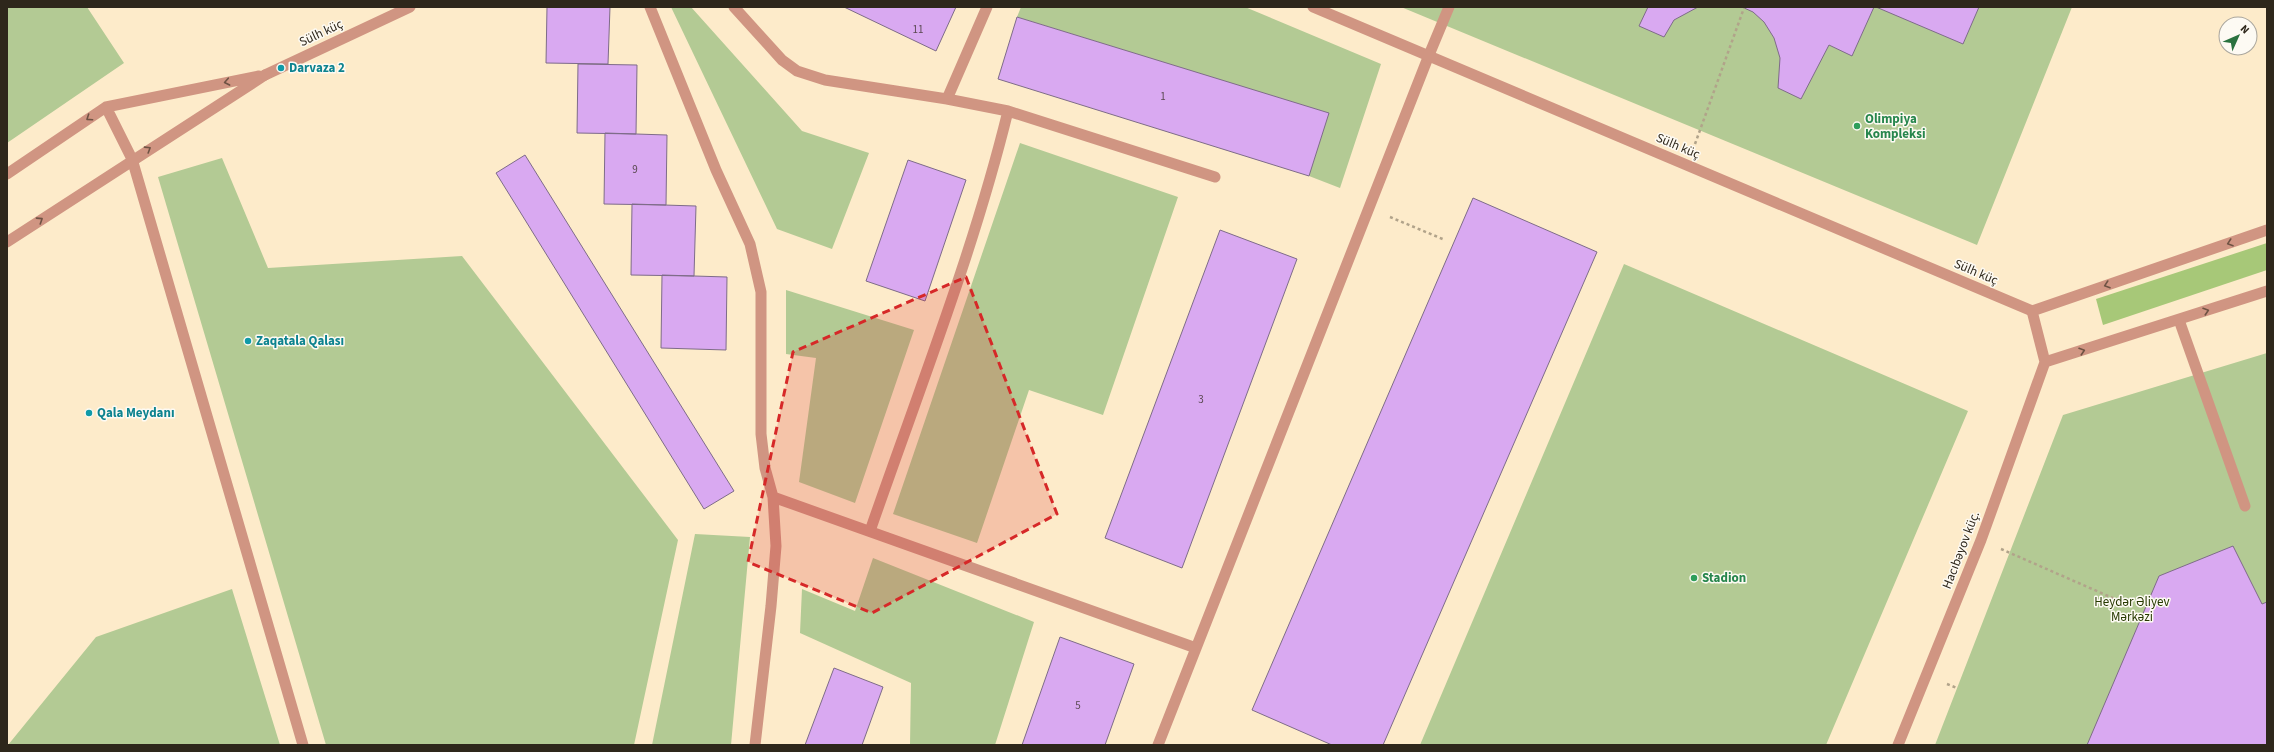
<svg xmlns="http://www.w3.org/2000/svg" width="2274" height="752" font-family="'Source Sans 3',sans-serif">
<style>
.green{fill:#b3ca94}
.forest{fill:#a7c878}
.building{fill:#d9a9f1;stroke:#7e6c88}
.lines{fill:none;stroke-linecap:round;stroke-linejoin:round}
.path{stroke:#b1a38a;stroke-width:2.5;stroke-dasharray:3 3;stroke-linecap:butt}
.service{stroke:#d09582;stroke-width:11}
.minor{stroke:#d09582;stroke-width:11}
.tertiary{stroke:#d09582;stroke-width:11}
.oneway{stroke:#6f5344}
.marked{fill:#d62828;fill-opacity:0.2;stroke:#d62828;stroke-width:3;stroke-dasharray:8 5;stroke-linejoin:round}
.culture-dot{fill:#0f9aa8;stroke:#fdfaf3;stroke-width:1.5}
.leisure-dot{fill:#2e9e5b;stroke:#fdfaf3;stroke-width:1.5}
.labels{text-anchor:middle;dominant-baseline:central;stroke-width:3;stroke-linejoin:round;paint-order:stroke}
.number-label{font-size:11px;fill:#594850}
.street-label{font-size:13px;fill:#2e271b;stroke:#fdfaf3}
.culture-label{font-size:13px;font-weight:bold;fill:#0d838f;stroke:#fdfaf3;text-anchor:start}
.leisure-label{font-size:13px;font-weight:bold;fill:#27864d;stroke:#fdfaf3;text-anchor:start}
.park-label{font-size:13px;fill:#263900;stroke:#fdfaf3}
</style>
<rect width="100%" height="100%" fill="#fdebca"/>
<!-- green -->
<path class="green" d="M7,7H87L124,63L7,143Z
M671,7H691L802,131L869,153L832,249L777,229Z
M1021,7H1245L1381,64L1340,188L1309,176L1328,113L1017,17Z
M1401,7H2072L1977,245Z
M1020,143L1178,197L1103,415L1029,390L977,543L893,514Z
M222,158L268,268L462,256L678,540L634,745H326L158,177Z
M1624,264L1968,411L1826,745H1420Z
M786,290L914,330L855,503L799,482L816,358L786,354Z
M2267,353V745H1935L2063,415Z
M695,534L750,537L731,745H652Z
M873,558L1034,622L995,745H910L911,683L800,633L802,589L855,611Z
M232,589L280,745H8L96,637Z"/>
<!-- forest -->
<path class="forest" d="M2267,243V270L2103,325L2096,299Z"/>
<!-- building -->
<path class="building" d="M547,7H610L608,64L546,63Z
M844,7H956L936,51Z
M1648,7H1698L1674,20L1664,37L1639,26Z
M1742,7H1874L1852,56L1829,45L1801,99L1778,88L1780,58L1774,38L1764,22L1753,12Z
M1876,7H1979L1963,44Z
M1017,17L1329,113L1309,176L998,79Z
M578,64L637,65L636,134L577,133Z
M605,133L667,135L666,205L604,204Z
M525,155L734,491L704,509L496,173Z
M908,160L966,180L925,301L866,281Z
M1473,198L1597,252L1383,745H1332L1252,710Z
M632,204L696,206L694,276L631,275Z
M1220,230L1297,259L1182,568L1105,538Z
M662,275L727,277L726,350L661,348Z
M2233,546L2262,604L2267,602V745H2087L2159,576Z
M1060,637L1134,664L1105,745H1022Z
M834,668L883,687L862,745H805Z"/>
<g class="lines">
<!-- path -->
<path class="path" d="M1695,144L1744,8
M1390,217L1445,240
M2001,549L2131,606
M1947,684L1957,688"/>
<!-- service -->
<path class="service" d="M650,7L716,170L750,244L761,292V434L765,468L773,497L776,546L771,606L755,745
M734,7L782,60L797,71L825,80L947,99L1008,111L1215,177
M947,99L987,7
M106,107L132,159L303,745
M7,174L106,107L259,76
M7,242L265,75
M2179,320L2245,506
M773,497L1196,648
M870,531C918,392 973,254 1008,111
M1158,745L1429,55L1449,7"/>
<!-- minor -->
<path class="minor" d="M1313,7L2032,311
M265,75L410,7"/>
<!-- tertiary -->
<path class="tertiary" d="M2045,362L2032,311L2267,230
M2045,362L2267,291
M1898,745L1981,540L2045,362"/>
</g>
<!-- one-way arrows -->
<defs><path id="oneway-chevron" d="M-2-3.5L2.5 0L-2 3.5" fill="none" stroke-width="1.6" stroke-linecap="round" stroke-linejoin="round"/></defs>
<g class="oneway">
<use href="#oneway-chevron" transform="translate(227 82) rotate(169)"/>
<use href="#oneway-chevron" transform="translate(89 118) rotate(146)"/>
<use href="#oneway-chevron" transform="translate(148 149) rotate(-32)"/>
<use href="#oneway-chevron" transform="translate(40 220) rotate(-33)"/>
<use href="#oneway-chevron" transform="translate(2230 243) rotate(161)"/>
<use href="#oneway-chevron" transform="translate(2107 285) rotate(161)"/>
<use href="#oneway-chevron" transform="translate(2206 311) rotate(-18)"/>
<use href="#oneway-chevron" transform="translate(2082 351) rotate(-18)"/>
</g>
<!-- marked area -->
<path class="marked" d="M966,277L1057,514L872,613L748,562L793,352Z"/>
<!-- markers -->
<g class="culture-dot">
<circle cx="281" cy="68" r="4"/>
<circle cx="248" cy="341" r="4"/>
<circle cx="89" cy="413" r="4"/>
</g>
<g class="leisure-dot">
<circle cx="1857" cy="126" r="4"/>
<circle cx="1694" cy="578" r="4"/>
</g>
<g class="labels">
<!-- number labels -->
<g class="number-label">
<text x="918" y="29">11</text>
<text x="1163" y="96">1</text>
<text x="635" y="169">9</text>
<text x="1201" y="399">3</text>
<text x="1078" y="705">5</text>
</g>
<!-- street labels -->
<g class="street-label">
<text transform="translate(321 33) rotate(-25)">Sülh küç</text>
<text transform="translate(1678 146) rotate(23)">Sülh küç</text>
<text transform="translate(1976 272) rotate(23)">Sülh küç</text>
<text transform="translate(1961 550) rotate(-69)">Hacıbəyov küç.</text>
</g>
<!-- culture labels -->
<g class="culture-label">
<text x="289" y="68">Darvaza 2</text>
<text x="256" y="341">Zaqatala Qalası</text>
<text x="97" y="413">Qala Meydanı</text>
</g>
<!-- leisure labels -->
<g class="leisure-label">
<text x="1865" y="119">Olimpiya<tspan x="1865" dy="15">Kompleksi</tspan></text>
<text x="1702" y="578">Stadion</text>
</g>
<!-- park labels -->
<g class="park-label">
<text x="2132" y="602">Heydər Əliyev<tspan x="2132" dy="15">Mərkəzi</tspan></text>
</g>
</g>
<!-- border -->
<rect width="2274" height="752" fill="none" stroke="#2e271b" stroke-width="16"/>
<!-- north arrow -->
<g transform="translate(2238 36) rotate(45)"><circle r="19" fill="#fdfaf3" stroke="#aaa69d"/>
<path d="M0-3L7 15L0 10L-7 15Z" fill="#2a723f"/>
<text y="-6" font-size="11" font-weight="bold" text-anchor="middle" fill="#2e271b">N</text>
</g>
</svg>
